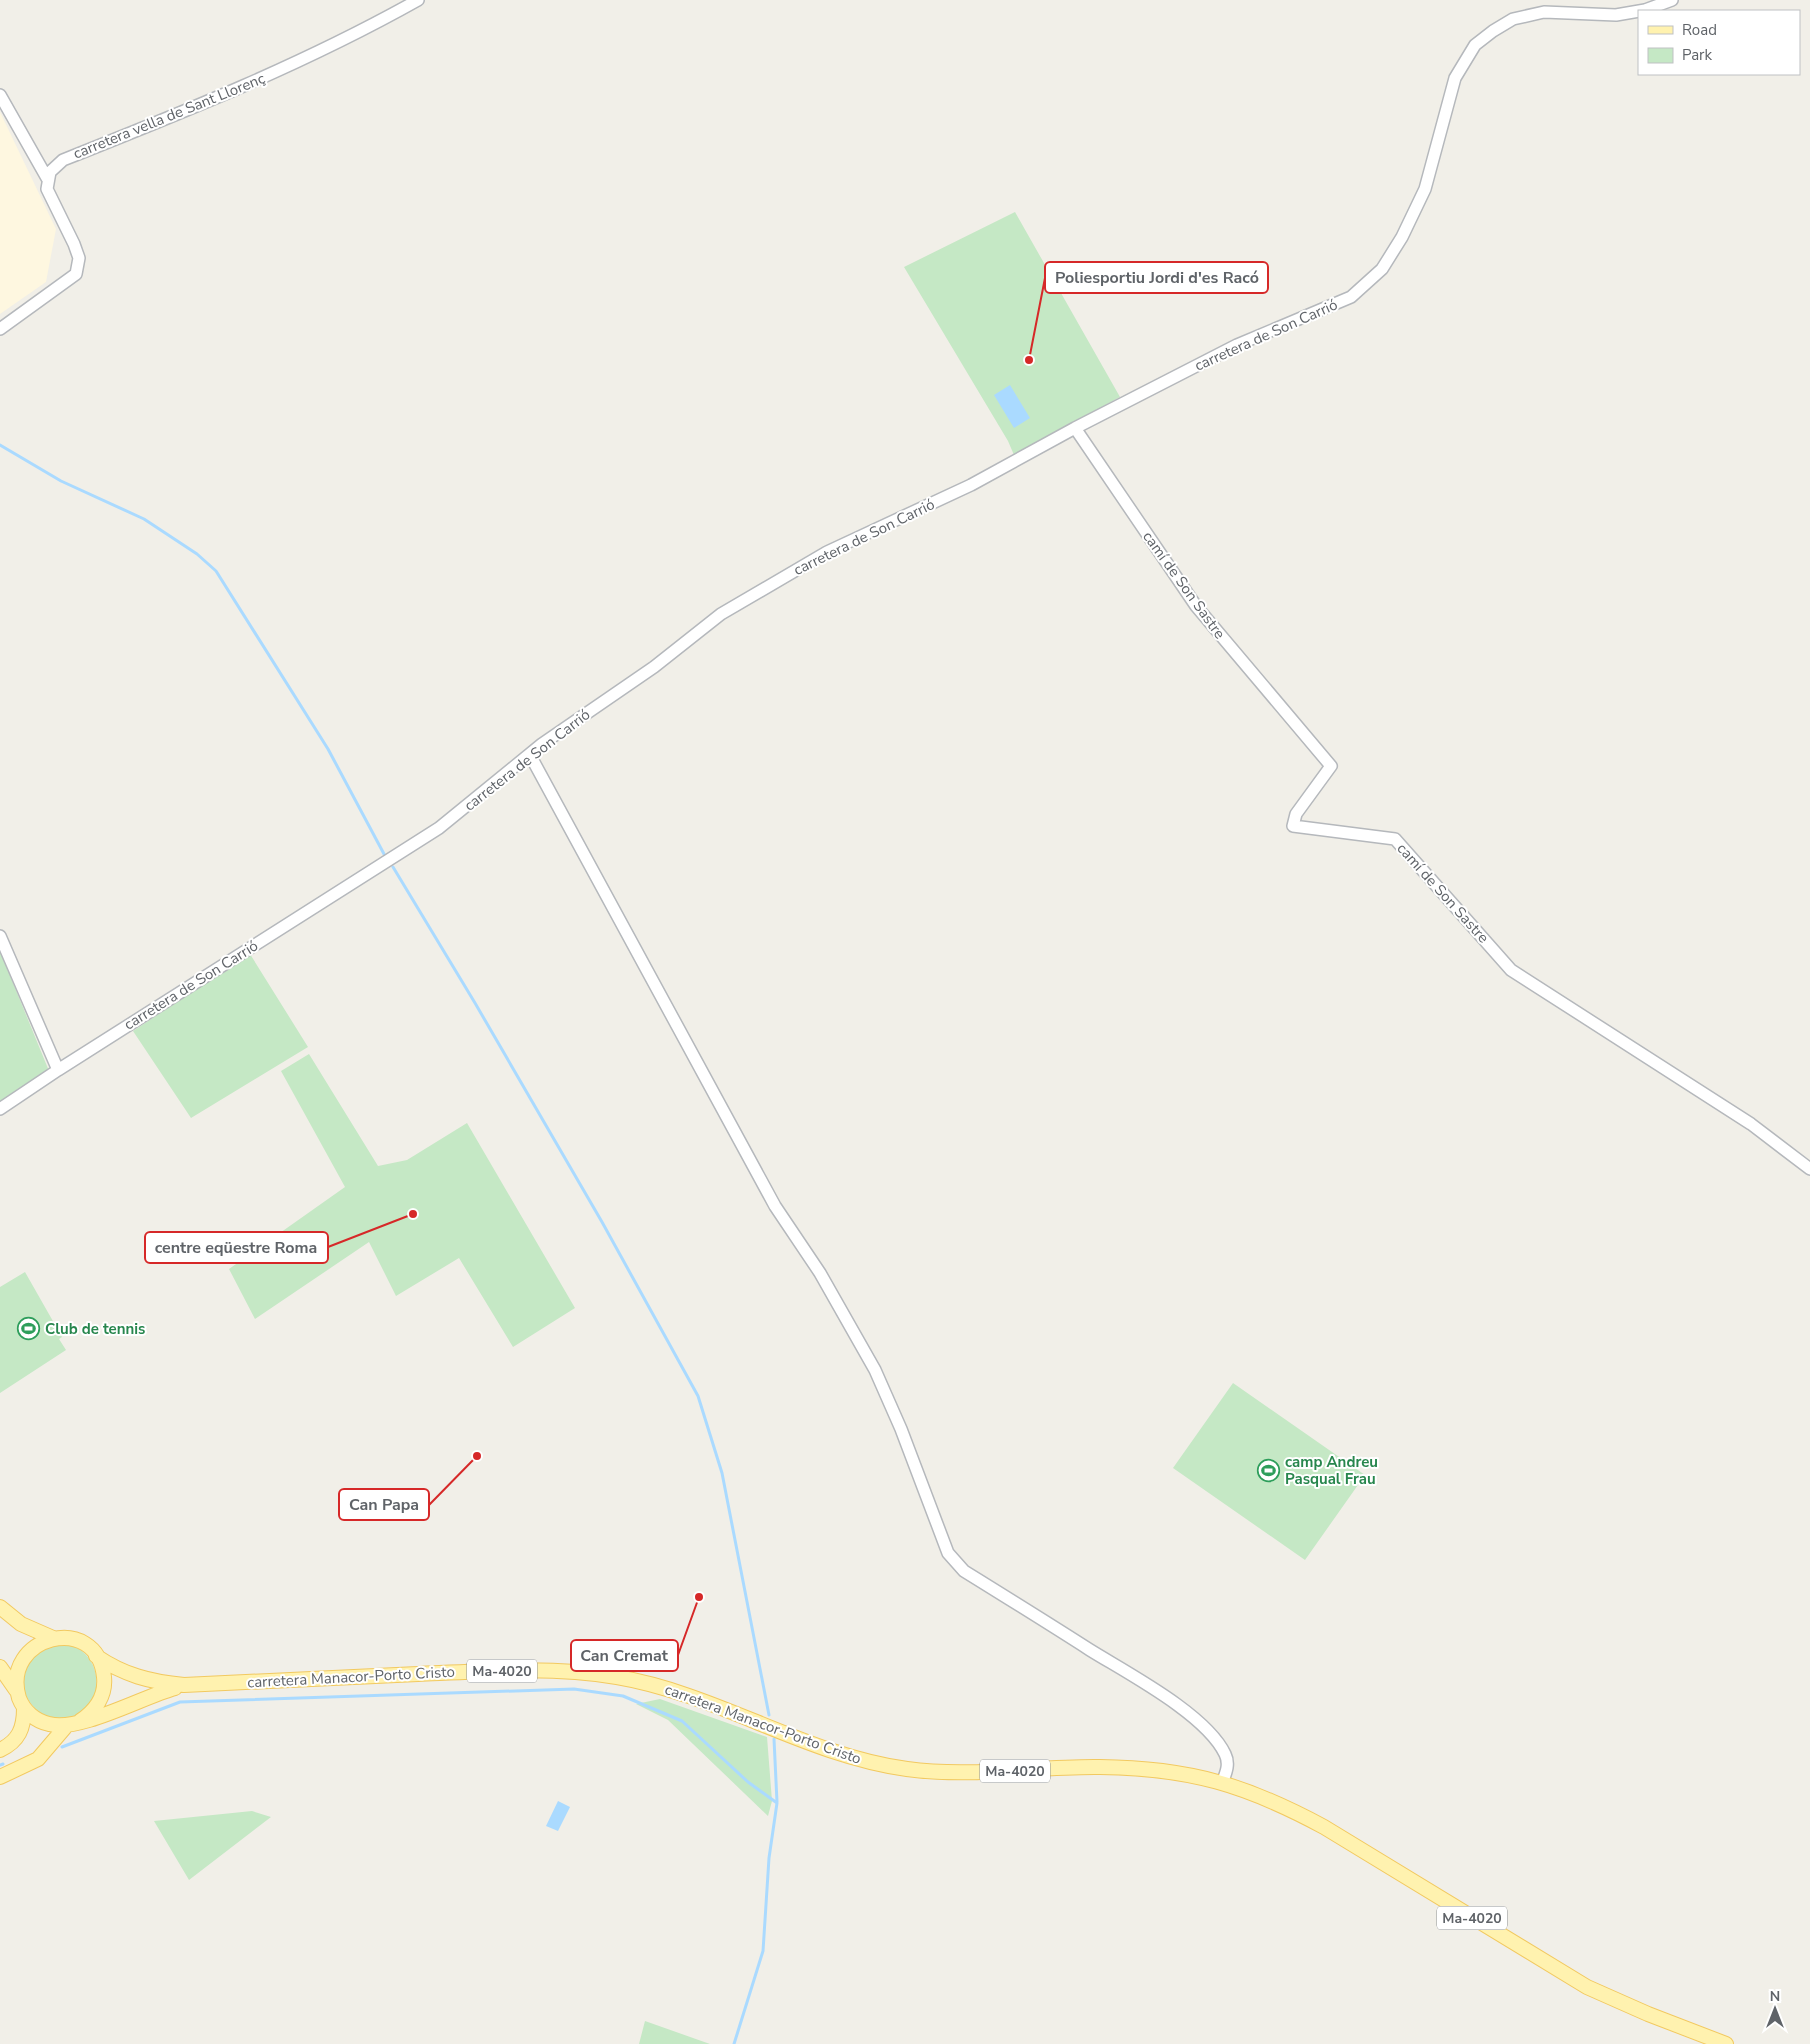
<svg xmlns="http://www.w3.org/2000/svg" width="1810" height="2044" font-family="'Nunito Sans',sans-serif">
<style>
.commercial{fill:#fef7e0}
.green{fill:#c5e8c5}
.water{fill:#aadaff}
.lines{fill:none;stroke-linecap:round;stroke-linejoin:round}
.stream{stroke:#aadaff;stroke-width:3}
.minor-casing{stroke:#b5b8bc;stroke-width:14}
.major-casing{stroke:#f2c960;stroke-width:16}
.minor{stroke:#fff;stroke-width:11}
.major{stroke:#fff2af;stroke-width:14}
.labels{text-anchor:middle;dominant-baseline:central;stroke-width:4;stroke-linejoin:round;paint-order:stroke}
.shield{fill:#fff;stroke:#8f9295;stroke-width:1}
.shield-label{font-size:14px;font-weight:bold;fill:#5f6368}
.street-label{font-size:15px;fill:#5f6368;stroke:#fff}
.leisure-label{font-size:15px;font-weight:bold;fill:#27864d;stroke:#fff;text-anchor:start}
.leader{fill:none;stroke:#d62828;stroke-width:2}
.callout-dot{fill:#d62828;stroke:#fff;stroke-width:2}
.callout{fill:#fff;stroke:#d62828;stroke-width:2}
.callout-label{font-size:16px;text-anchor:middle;font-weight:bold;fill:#5f6368}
</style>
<rect width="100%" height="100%" fill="#f1efe8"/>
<!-- commercial -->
<path class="commercial" d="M0,112L56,229L46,282L0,314Z"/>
<!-- green -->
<path class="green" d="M1015,212L1120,397L1014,455L1008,441L904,267Z
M0,951L49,1071L0,1105Z
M250,954L308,1047L191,1118L133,1031Z
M309,1054L378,1166L407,1160L467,1123L575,1308L513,1347L459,1258L396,1296L369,1242L255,1319L229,1269L345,1187L281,1071Z
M25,1272L62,1337L59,1339L66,1350L0,1393V1287Z
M1233,1383L1365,1475L1305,1560L1173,1468Z
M61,1643C68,1645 76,1646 82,1651C109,1673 97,1721 59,1720C29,1718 8,1675 33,1655C40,1650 52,1646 61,1643Z
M660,1699L767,1737L772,1801L768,1816L668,1720L636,1704Z
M252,1811L271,1817L189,1880L154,1821Z
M645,2021L710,2044H639Z"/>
<!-- water -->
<path class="water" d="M1010,385L1030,418L1014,428L994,395Z
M558,1801L570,1807L558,1831L546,1826Z"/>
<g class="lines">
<!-- stream -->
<path class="stream" d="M0,445L61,481L144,519L197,554L216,571L328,749L384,854
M393,867L475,1003L602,1222L698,1396L722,1473L769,1715
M774,1739L777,1802
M62,1747L180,1702L574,1689L623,1696L682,1721L748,1782L777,1803L769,1858L763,1951L734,2044
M0,1765L3,1764"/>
<defs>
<path id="minor" d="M0,95L47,178
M0,329L76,274L79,258L74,244L47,189L50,172L63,160C184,112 304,64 418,0
M1075,428L1196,606L1331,766L1296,814L1293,826L1395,839L1511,970L1751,1124L1810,1169
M530,755L775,1206L820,1273L875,1370L901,1429L948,1553L964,1571C1006,1597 1048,1623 1090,1650C1127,1673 1206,1714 1225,1754C1230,1764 1226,1773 1222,1783
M0,936L58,1070
M0,1109L58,1070L439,828L542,744L654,667L721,614L827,552L971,485L1075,428L1237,345L1351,297L1382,269L1402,237L1425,189L1455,78L1475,45L1493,31L1513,19L1544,12L1616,15L1645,10L1672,0"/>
<path id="major" d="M0,1607L21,1624L53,1638
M96,1656C124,1675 150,1682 184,1685C262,1681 340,1678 418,1674C484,1671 552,1666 617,1677C718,1694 805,1755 907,1769C972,1778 1036,1766 1100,1767C1190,1768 1246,1785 1324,1827L1587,1987L1648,2014L1726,2044
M0,1667L16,1690
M80,1721C95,1711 106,1696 104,1677C97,1611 0,1636 19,1698C24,1711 35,1721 49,1724C80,1732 142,1697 175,1688
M0,1750C19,1741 24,1728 24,1708
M0,1777L38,1759L67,1725"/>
</defs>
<!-- minor casing -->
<use href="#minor" class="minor-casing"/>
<!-- major casing -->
<use href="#major" class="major-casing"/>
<!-- minor -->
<use href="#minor" class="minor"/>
<!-- major -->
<use href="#major" class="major"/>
</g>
<!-- icons -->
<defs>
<symbol id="stadium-ring" viewBox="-11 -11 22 22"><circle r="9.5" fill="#fff" stroke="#2e9e5b" stroke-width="1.5"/><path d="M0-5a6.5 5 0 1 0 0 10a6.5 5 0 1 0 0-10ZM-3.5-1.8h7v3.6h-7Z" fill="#2e9e5b"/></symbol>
</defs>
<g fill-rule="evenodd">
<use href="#stadium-ring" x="16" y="1316" width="25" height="25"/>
<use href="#stadium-ring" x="1256" y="1458" width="25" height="25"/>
</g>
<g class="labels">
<!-- shield labels -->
<g class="shield">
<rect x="467" y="1659.5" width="70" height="23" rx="4"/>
<rect x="980" y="1759.5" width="70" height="23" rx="4"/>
<rect x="1437" y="1906.5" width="70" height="23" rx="4"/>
</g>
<g class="shield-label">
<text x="502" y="1671">Ma-4020</text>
<text x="1015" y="1771">Ma-4020</text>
<text x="1472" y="1918">Ma-4020</text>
</g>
<!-- street labels -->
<g class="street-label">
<text transform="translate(169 116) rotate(-22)">carretera vella de Sant Llorenç</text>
<text transform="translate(1266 335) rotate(-24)">carretera de Son Carrió</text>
<text transform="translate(864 537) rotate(-26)">carretera de Son Carrió</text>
<text transform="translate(1184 585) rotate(54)">camí de Son Sastre</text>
<text transform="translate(527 760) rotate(-38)">carretera de Son Carrió</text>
<text transform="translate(1443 893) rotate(48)">camí de Son Sastre</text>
<text transform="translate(191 985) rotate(-32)">carretera de Son Carrió</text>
<text transform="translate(351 1677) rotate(-3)">carretera Manacor-Porto Cristo</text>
<text transform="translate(763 1724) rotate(20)">carretera Manacor-Porto Cristo</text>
</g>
<!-- leisure labels -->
<g class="leisure-label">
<text x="45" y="1329">Club de tennis</text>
<text x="1285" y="1462">camp Andreu<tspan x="1285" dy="17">Pasqual Frau</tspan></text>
</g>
</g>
<!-- callouts -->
<path class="leader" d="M1029 360L1045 278M413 1214L328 1247M477 1456L429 1505M699 1597L678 1655"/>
<g class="callout-dot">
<circle cx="1029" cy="360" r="5"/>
<circle cx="413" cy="1214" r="5"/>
<circle cx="477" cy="1456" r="5"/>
<circle cx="699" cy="1597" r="5"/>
</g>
<g class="callout">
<rect x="1045" y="262" width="223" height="31" rx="5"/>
<rect x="145" y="1232" width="183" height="31" rx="5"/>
<rect x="339" y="1489" width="90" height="31" rx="5"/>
<rect x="571" y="1640" width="107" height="31" rx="5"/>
</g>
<g class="callout-label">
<text x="1157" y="283">Poliesportiu Jordi d'es Racó</text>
<text x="236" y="1253">centre eqüestre Roma</text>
<text x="384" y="1510">Can Papa</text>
<text x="624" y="1661">Can Cremat</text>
</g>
<!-- legend -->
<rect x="1638" y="10" width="162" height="65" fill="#ffffff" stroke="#bfc1c3"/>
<rect x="1648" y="26" width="25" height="8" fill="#fff2af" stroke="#bfc1c3"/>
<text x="1682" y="35" font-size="15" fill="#5f6368">Road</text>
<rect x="1648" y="48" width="25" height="15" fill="#c5e8c5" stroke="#bfc1c3"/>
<text x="1682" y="60" font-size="15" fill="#5f6368">Park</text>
<!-- north arrow -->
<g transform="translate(1775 2009)" stroke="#ffffff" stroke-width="4" paint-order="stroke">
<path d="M0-4L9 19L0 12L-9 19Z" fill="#5f6368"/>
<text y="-8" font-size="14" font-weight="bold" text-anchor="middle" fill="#5f6368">N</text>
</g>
</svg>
